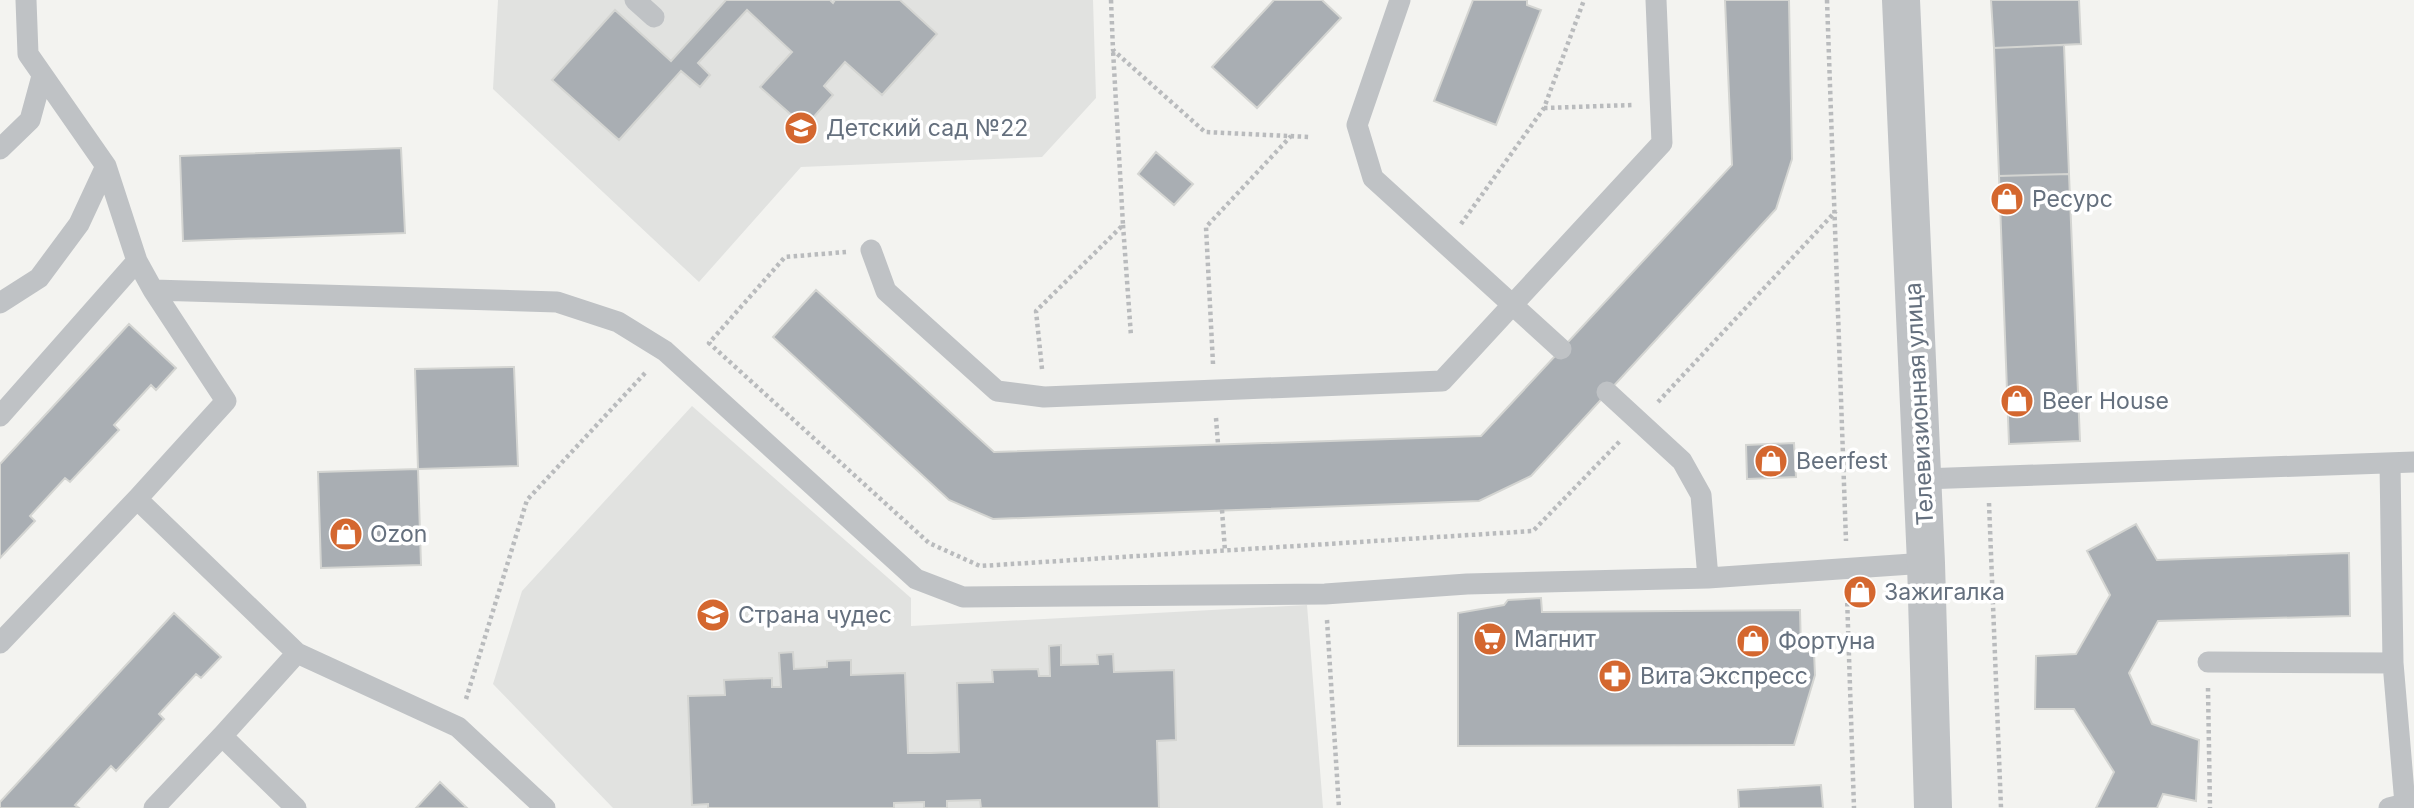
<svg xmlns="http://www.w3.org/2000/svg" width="2414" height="808" font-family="Inter,sans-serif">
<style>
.built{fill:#e1e2e0}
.building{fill:#a9aeb3;stroke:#d4d5d2;stroke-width:2}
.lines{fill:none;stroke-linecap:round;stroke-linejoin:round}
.path{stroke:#b9bbbd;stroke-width:4.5;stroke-dasharray:3.5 3.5;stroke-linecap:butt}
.service{stroke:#bfc2c5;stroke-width:21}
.tertiary{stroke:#bfc2c5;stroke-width:38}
.labels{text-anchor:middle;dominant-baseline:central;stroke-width:7;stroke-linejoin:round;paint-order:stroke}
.poi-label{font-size:23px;fill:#65707e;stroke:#fff;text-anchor:start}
.street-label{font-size:23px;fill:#65707e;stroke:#fff}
</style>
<rect width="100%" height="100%" fill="#f3f3f0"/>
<!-- built -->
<path class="built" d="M498,0H1093L1096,98L1042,157L801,167L699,282L493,89Z
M692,406L911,598V626L1307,605L1323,808H613L493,684L522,591Z"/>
<!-- building -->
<path class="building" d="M726,0H830L833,3L835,0H900L937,34L882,95L845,62L824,86L833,95L805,127L760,87L792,52L747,10L698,63L710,75L700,87L681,71L619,140L552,80L615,10L671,61Z
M1274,0H1322L1341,18L1257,108L1212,67Z
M1473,0H1527V5L1541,10L1496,125L1434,101Z
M1725,0H1789L1792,159L1776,209L1531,476L1479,501L993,519L949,500L773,337L816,290L994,452L1481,436L1732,165Z
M1991,0H2079L2081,44L1994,48Z
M2064,45L2069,174L1999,176L1994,48Z
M401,148L405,233L183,241L180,156Z
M1156,152L1193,184L1174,205L1138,174Z
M2069,174L2080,441L2009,444L1999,176Z
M129,324L176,368L156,390L151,385L114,425L119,430L70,482L65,478L30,516L35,521L0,558V464Z
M514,367L518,466L418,469L415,369Z
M1794,443L1796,477L1747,479L1746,445Z
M418,469L421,565L321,568L318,472Z
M2136,524L2157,560L2349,553L2350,616L2158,621L2129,673L2152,724L2199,740L2196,801L2163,794L2157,808H2096L2114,772L2074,709H2035L2036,656L2076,654L2110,595L2087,551Z
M1851,582H1868L1869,602L1852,603Z
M1541,598L1542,612L1800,610L1801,651L1814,652L1815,675L1794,745L1458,746V613L1504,605L1508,600Z
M174,613L221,657L201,678L196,674L159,714L164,719L116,771L111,766L75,805L79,808H0V802Z
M1061,645V665L1098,664L1097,655L1113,654L1114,672L1174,670L1176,740L1157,741L1159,808H981L980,800L947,801V808H924V802L894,803V808H708V804L692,805L688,696L725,695L724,680L772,678V687H781L779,653L793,652L794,669L827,667V661L851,660V675L905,673L908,753H931L959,752L957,683L993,682L992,670L1038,669L1039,676H1050L1049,646Z
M440,782L467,808H416Z
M1821,785L1823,808H1739L1738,790Z"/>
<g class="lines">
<!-- path -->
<path class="path" d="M1111,0L1113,50L1205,132L1309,137
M1827,0L1846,541
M1544,108L1632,105
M1461,224L1544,108L1584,0
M1123,225L1131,336
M846,252L785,257L709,343L929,543L980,566L1533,531L1620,441
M1213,364L1206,227L1291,136
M1042,369L1036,311L1123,225L1113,50
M1658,402L1836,211
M1216,418L1218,444
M1989,503L2001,808
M1222,510L1225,551
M1847,596L1854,808
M1327,620L1339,808
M2208,688L2210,808
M466,699L527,500L646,372"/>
<!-- service -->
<path class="service" d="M26,0L28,54L106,166L137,261L153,290L226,401L137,499L297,653L222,736L296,808
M635,0L654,17
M1400,0L1357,125L1373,178L1561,349
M0,149L30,120L42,76
M871,250L886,291L997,391L1044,397L1442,381L1662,143L1656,0
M153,290L557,302L618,322L665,351L916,579L963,597L1325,594L1467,584L1708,578L1926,563
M0,303L39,278L79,224L106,166
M1607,392L1682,461L1701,495L1708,578
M0,416L137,261
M1922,479L2414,462
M0,643L137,499
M297,653L458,727L545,808
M2208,662L2393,663L2390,463
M154,808L222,736
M2389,808L2405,804L2393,663"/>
<!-- tertiary -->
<path class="tertiary" d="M1901,0L1926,563L1933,808"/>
</g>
<!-- icons -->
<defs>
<symbol id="school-disc" viewBox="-11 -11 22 22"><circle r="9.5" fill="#d4672f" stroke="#fff"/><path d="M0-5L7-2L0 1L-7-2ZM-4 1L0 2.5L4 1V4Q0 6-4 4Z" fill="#fff"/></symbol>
<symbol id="shop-disc" viewBox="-11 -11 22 22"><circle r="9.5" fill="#d4672f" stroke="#fff"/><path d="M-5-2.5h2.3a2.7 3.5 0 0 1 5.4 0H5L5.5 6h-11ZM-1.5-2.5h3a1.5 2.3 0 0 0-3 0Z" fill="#fff"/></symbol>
<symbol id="supermarket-disc" viewBox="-11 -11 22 22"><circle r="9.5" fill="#d4672f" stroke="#fff"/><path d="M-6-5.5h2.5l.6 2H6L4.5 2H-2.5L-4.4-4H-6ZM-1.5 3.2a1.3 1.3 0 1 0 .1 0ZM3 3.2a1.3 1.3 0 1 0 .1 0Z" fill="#fff"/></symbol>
<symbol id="pharmacy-disc" viewBox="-11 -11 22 22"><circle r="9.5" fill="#d4672f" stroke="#fff"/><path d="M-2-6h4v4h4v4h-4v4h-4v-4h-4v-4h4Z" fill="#fff"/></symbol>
</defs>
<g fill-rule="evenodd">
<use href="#school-disc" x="782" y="109" width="38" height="38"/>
<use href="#shop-disc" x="1988" y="180" width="38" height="38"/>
<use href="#shop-disc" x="1998" y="382" width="38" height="38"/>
<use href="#shop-disc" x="1752" y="442" width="38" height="38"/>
<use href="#shop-disc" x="327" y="515" width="38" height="38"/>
<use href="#shop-disc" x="1841" y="573" width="38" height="38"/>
<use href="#school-disc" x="694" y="596" width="38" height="38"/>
<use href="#supermarket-disc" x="1471" y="620" width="38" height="38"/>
<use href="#shop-disc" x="1734" y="622" width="38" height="38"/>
<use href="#pharmacy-disc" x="1596" y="657" width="38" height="38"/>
</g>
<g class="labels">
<!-- poi labels -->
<g class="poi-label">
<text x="826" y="128">Детский сад №22</text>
<text x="2032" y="199">Ресурс</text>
<text x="2042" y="401">Beer House</text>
<text x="1796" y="461">Beerfest</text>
<text x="370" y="534">Ozon</text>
<text x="1884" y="592">Зажигалка</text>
<text x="738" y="615">Страна чудес</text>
<text x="1514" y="639">Магнит</text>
<text x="1778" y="641">Фортуна</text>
<text x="1640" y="676">Вита Экспресс</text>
</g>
<!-- street labels -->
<g class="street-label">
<text transform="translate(1919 404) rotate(-93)">Телевизионная улица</text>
</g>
</g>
</svg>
